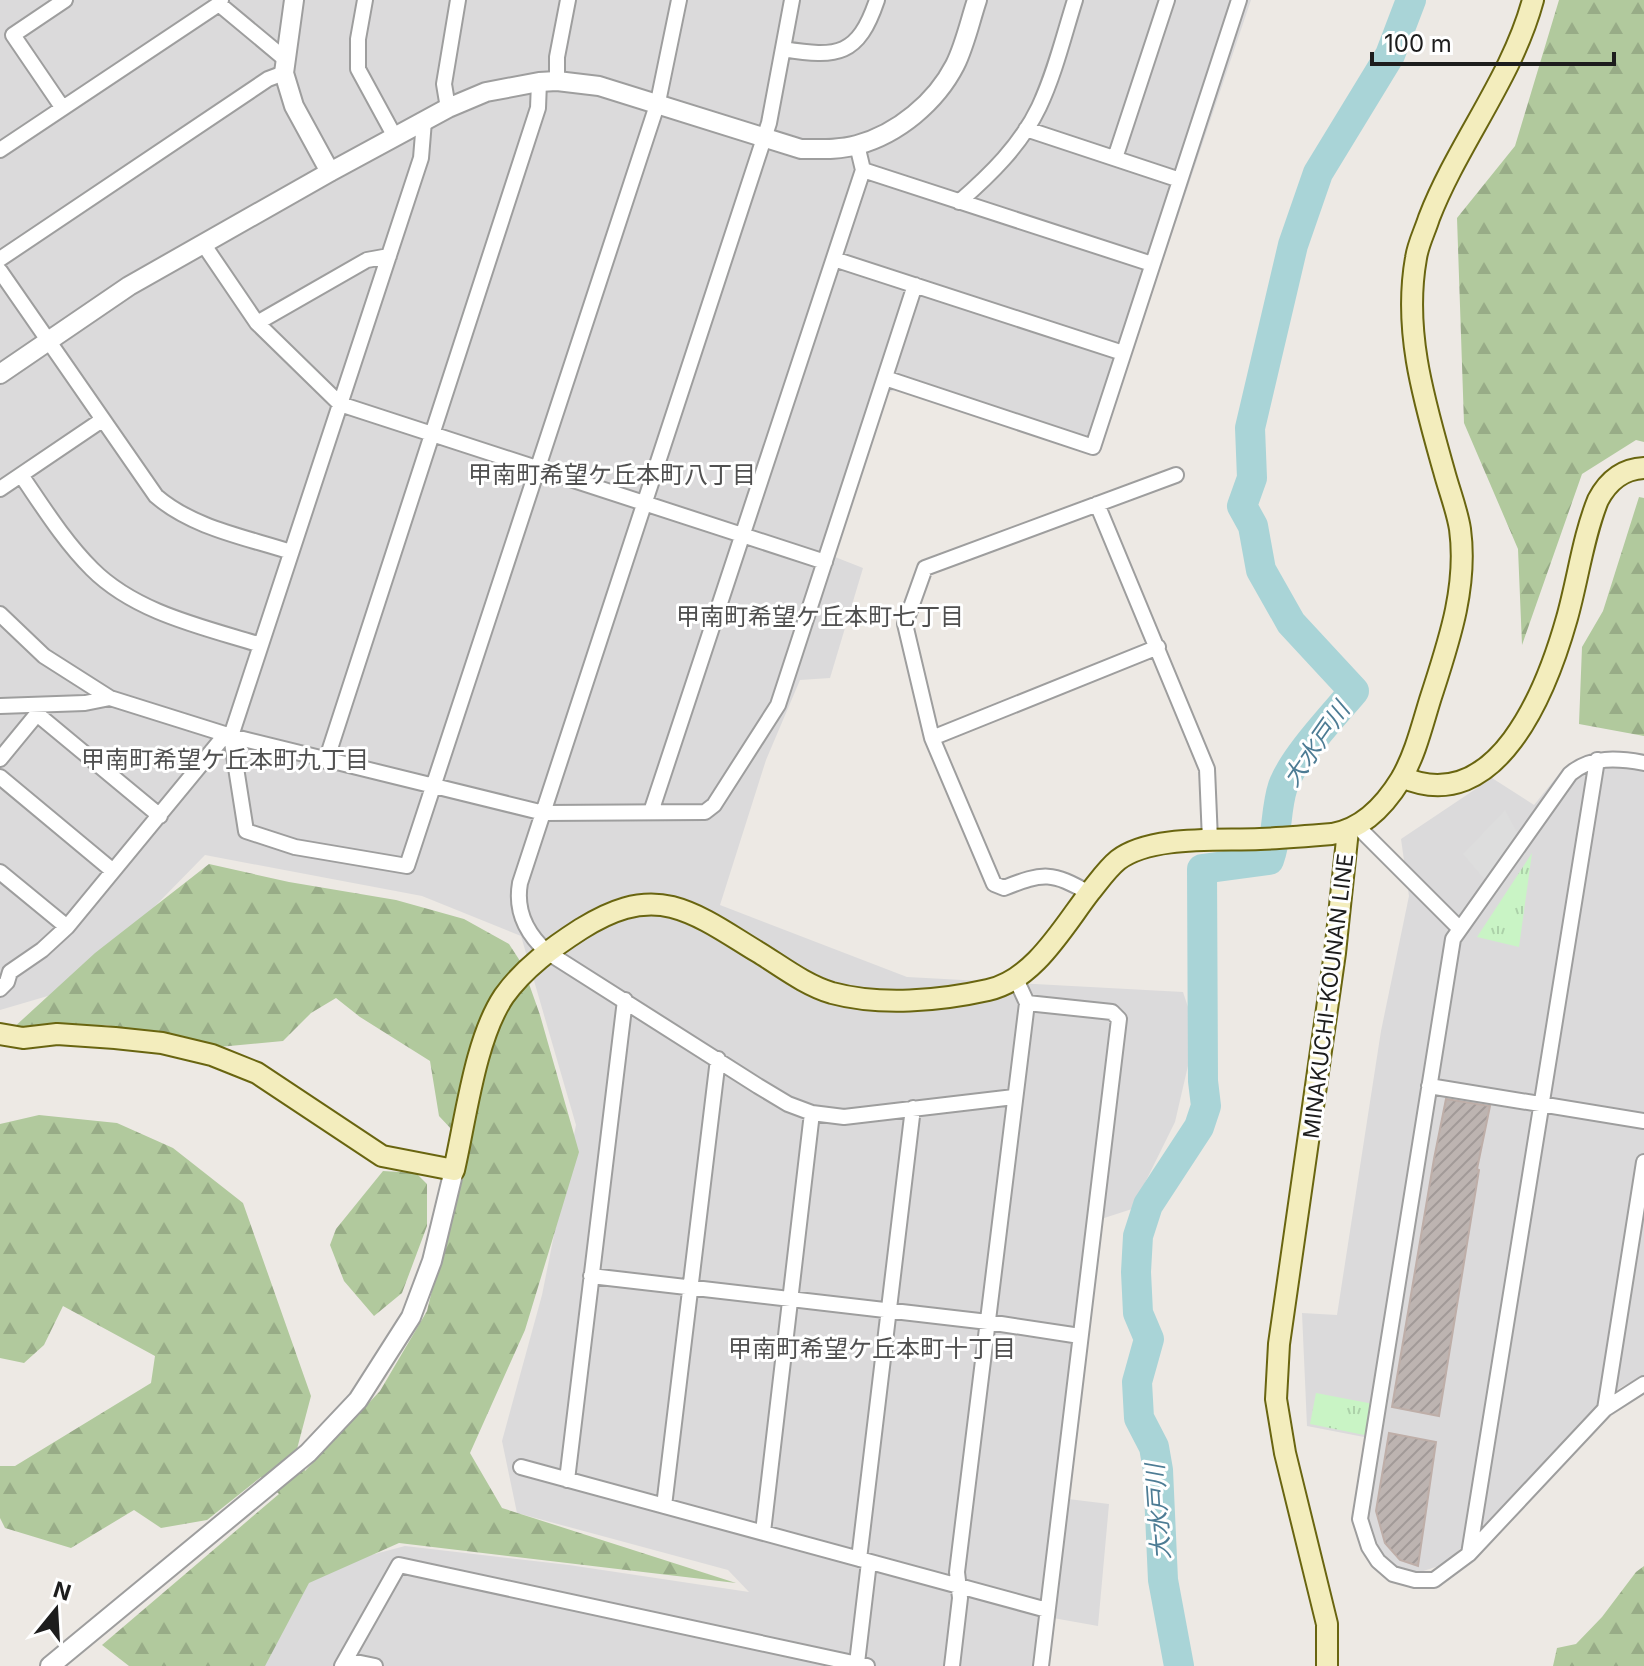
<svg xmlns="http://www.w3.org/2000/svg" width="1644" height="1666" font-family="Inter,'Noto Sans JP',sans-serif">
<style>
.residential{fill:#dbdadb}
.forest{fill:url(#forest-firs)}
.park{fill:url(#park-tufts)}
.parking{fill:#ddd}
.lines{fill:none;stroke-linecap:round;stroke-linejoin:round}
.river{stroke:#a9d4d7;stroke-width:30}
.building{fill:url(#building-hatch);stroke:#beaea8;stroke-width:2}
.minor-casing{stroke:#9e9e9e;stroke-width:18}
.tertiary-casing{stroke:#9e9e9e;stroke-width:22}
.secondary-casing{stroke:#696510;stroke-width:24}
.minor{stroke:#fff;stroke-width:14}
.tertiary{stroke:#fff;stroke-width:18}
.secondary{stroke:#f3edbd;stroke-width:20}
.labels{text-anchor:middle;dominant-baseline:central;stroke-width:6;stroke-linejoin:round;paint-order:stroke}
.street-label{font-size:22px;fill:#1d1d1d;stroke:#fff}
.neighbourhood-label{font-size:24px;fill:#505050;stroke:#fff}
.water-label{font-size:24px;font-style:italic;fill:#4d7c94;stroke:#fff}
</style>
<defs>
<pattern id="forest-firs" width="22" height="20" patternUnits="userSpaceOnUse" patternTransform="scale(2)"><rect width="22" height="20" fill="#b1c99d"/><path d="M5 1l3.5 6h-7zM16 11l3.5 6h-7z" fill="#98ac87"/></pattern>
<pattern id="park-tufts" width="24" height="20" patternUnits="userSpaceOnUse" patternTransform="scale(2)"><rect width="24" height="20" fill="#c9f4c5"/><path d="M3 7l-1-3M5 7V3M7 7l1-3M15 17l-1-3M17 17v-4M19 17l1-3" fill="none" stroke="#acd1a9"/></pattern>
<pattern id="building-hatch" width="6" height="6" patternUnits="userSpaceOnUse" patternTransform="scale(2)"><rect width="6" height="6" fill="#bdb4b1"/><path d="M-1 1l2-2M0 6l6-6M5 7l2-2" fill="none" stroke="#a29a98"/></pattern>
</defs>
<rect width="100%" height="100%" fill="#ede9e4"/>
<!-- residential -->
<path class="residential" d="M0,0H1251L1097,456L897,389L888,393L835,557L863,568L830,678L800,680L766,760L720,905L907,977L1183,992L1196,1031L1175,1122L1132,1209L1098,1220L1068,1499L1109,1504L1098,1626L1053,1618L1047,1666H253L307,1572L405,1546L569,1565L749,1592L728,1570L517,1513L502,1441L542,1295L576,1125L521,936L422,896L205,855L75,988L0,1010Z
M1620,753L1644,757V1375L1620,1388L1445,1564L1417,1573L1402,1570L1378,1561L1366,1517L1364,1437L1307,1426L1302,1313L1337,1315L1381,1031L1409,896L1401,839L1492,778L1534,805L1559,774L1580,758Z"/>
<!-- forest -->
<path class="forest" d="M1559,0H1644V442L1636,440L1582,474L1522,645L1518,549L1464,423L1457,218L1515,146Z
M1639,497L1644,498V736L1579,724L1582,647L1603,611Z
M209,864L289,882L396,900L464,919L509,944L522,964L540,1015L579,1152L525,1330L470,1453L502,1508L736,1583L399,1543L309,1583L265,1666H129L102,1645L279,1494L261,1477L207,1520L161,1528L134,1510L71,1548L5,1528L0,1518V1466H15L151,1383L155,1356L63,1306L44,1345L24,1363L0,1358V1124L39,1115L117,1123L173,1148L243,1203L311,1396L297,1449L305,1471L380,1391L427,1311L467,1146L439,1116L430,1061L360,1017L336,998L311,1013L283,1041L219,1047L106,1025L11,1030L95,953Z
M383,1171L416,1173L427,1184V1226L402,1293L374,1316L344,1281L330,1245L336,1229Z
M1644,1566V1666H1553L1557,1648L1576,1644L1602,1617L1636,1572Z"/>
<!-- park -->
<path class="park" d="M1532,853L1519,947L1477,937Z
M1316,1393L1384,1406L1379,1438L1310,1424Z"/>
<!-- parking -->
<path class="parking" d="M1505,810L1518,834L1485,880L1463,854Z"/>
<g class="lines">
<!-- river -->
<path class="river" d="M1179,1666L1163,1580L1158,1470L1154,1447L1139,1418L1137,1382L1149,1339L1138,1313L1136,1272L1138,1236L1148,1205L1199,1127L1206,1106L1203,1081L1202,869L1269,860C1278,836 1275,810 1283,786C1293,758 1333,716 1354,691L1291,623L1261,570L1253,526L1242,506L1252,478L1250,428L1293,245L1318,173L1390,55L1411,0"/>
</g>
<!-- building -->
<path class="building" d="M1446,1099L1490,1106L1477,1169L1479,1170L1439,1416L1392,1407L1434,1159Z
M1389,1433L1436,1442L1418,1566L1400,1560L1385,1543L1376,1511Z"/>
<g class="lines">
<defs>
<path id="minor" d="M365,0L358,39V69L395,137
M792,0L769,123L520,883C515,911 527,934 547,952L758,1086L788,1104L812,1113L844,1117L1014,1097
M219,4L285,59
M783,49C838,58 858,56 877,0
M557,81V57L568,0
M62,107L13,35L65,0
M448,108L444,84L458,0
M424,121L421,158L231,736L246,831L295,847L407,866L658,102L679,0
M1026,129L1180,180
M857,145L863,170L1152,264
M0,150L219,4L221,0
M1115,158L1167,0
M959,202C990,175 1021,145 1039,107C1055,73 1064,35 1075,0
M204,245L257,323L340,404L825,562
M0,259L268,79L284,73
M834,259L1123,353
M0,271L156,496C193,528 245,537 291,552
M257,323L367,260L389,256
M885,378L1093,447L1239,0
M21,475C43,507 64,541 92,569C136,613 203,627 261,645
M0,489L102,420
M1097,504L1207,769L1210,840
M0,614L44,656L110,698L231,736L544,813L705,812L714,805L778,705L915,285
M0,706L85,703L110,698
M37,714L160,816
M932,738L1158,647
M0,759L37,714L39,705
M326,761L538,108L539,82
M1644,763C1618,758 1591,756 1570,774L1453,939L1360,1519L1369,1547L1378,1561L1393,1574L1415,1580H1434L1469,1554L1605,1409L1644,1384
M0,777L113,871
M651,812L863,170
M1356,825L1460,929
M0,872L67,927
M1089,893C1052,872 1044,872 1004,888L994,884L932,738L905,624L925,568L1176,475
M0,989L7,982L10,972L42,950L67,927L221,740L231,736
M1027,1003L1112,1012L1119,1019L1041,1666
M1429,1086L1644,1121
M591,1276L988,1322L1080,1336
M1605,1409L1644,1162
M521,1467L1047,1610
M567,1480L625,1000
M664,1506L718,1059
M763,1532L812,1113
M1469,1554L1597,760
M859,1559L913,1108
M346,1660L375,1666
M857,1663L869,1562
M342,1666L399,1565L867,1666
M952,1666L960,1598L957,1572L1027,1003L1016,979"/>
<path id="tertiary" d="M294,0L284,73L294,106L330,172
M0,374L129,286L330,172L448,108L486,92L539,82L557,81L599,86L801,149C820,149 839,150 857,145C898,134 936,102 955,65C965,45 970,21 977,0
M50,1666L308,1453L358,1400L411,1317L432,1261L454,1170"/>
<path id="secondary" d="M1402,777C1497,819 1547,689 1567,618C1578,579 1583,537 1598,500C1608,481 1622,469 1644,468
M0,1034L23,1038L57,1034L115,1038L162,1043L212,1055L257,1073L382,1156L454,1170C466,1118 475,1039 504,996C524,968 553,947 581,929C610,911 639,899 672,907C703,915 731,936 758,952C781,966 805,985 832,993C880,1006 939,1001 988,990C1034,980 1063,927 1090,892C1099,881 1107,869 1118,860C1151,835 1219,841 1260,839C1284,838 1308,836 1332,834C1363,829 1385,805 1401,779C1415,755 1422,726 1430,700C1448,644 1468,588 1460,529C1457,510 1449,490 1444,471C1424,400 1403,331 1416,258C1418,244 1425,231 1429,218C1458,143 1512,78 1533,0
M1327,1666V1624L1285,1453L1276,1399L1279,1344L1335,953L1348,830"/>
</defs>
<!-- minor casing -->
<use href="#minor" class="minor-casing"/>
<!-- tertiary casing -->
<use href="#tertiary" class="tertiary-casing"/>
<!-- secondary casing -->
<use href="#secondary" class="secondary-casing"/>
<!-- minor -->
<use href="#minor" class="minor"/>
<!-- tertiary -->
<use href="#tertiary" class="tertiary"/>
<!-- secondary -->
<use href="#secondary" class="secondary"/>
</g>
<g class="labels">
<!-- street labels -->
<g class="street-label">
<text transform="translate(1328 996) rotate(-83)">MINAKUCHI-KOUNAN LINE</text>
</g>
<!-- neighbourhood labels -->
<g class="neighbourhood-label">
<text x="612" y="474">甲南町希望ケ丘本町八丁目</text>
<text x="820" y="616">甲南町希望ケ丘本町七丁目</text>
<text x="225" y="759">甲南町希望ケ丘本町九丁目</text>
<text x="872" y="1348">甲南町希望ケ丘本町十丁目</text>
</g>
<!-- water labels -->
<g class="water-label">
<text transform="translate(1316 744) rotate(-55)">大水戸川</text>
<text transform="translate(1158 1512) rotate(-94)">大水戸川</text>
</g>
</g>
<!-- north arrow -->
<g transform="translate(56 1610) rotate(18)" stroke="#ffffff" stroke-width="6" paint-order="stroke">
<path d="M0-6L14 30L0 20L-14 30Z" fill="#1d1d1d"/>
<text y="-12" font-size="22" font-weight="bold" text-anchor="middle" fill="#1d1d1d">N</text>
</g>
<!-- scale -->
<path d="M1372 52v12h242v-12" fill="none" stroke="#1d1d1d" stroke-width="4"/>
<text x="1384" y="52" font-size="24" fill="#1d1d1d" stroke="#ffffff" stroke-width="6" paint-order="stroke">100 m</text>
</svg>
